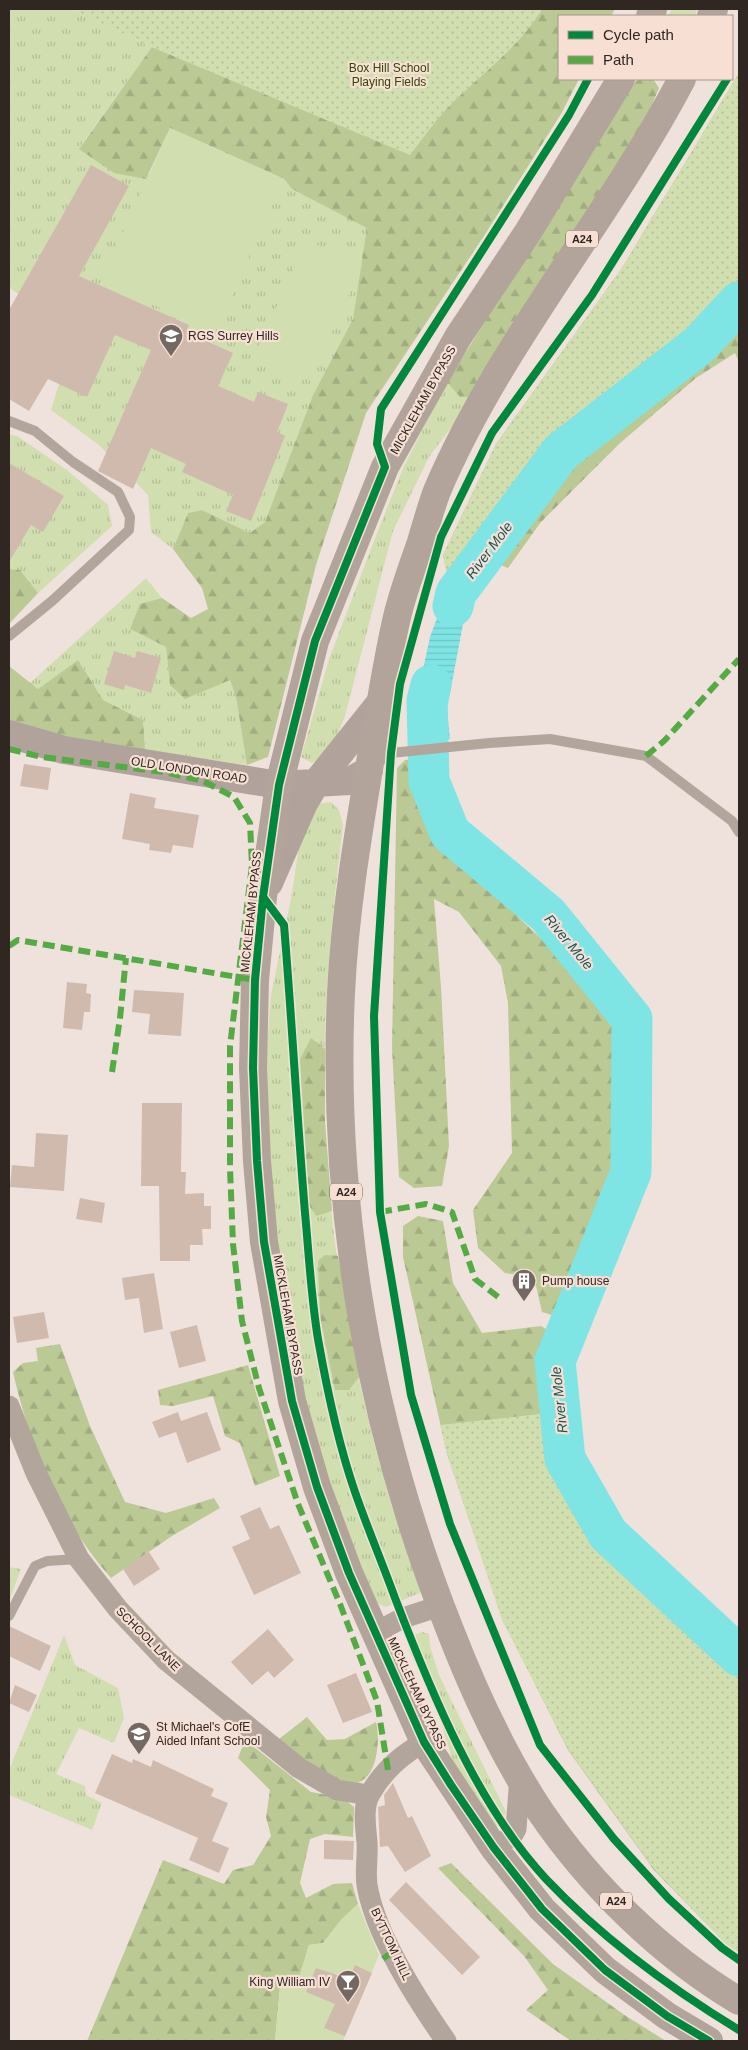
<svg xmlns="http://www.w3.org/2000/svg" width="748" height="2050" font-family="Arial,sans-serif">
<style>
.grass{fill:url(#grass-tufts)}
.forest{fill:url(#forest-firs)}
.park{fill:url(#park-dots)}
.garden{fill:#d1deaf}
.water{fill:url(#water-rules)}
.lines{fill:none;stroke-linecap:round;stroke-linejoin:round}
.river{stroke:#7fe4e4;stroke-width:41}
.building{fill:#d0baae}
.service{stroke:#b2a69c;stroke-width:10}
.minor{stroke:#b2a69c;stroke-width:21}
.secondary{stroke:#b1a39b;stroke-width:28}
.trunk{stroke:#b2a49a;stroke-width:28}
.quiet{stroke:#54aa43;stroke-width:6;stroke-dasharray:12 6;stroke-linecap:butt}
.cycleway-casing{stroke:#f7dfd4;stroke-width:11}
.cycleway{stroke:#00873e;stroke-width:8}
.labels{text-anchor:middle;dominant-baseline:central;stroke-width:4.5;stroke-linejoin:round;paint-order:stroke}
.shield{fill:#f7dfd4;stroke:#6c5e58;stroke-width:1}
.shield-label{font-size:11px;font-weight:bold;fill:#302723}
.park-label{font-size:12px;fill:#314703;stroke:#f7dfd4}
.poi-label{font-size:12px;fill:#302723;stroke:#f7dfd4;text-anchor:start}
.street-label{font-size:12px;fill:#302723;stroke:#f7dfd4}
.water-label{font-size:14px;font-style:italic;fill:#175657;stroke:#f7dfd4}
</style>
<defs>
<pattern id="grass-tufts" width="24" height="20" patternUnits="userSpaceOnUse" patternTransform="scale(1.25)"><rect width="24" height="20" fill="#d1deaf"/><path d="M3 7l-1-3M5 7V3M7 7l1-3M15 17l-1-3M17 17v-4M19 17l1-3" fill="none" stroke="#b4be96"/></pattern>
<pattern id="forest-firs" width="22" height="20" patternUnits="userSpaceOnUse" patternTransform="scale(1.25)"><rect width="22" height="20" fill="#bbc995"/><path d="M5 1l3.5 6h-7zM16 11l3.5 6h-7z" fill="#a1ad80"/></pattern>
<pattern id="park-dots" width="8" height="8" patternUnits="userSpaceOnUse" patternTransform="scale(1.25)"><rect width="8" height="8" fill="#d1deaf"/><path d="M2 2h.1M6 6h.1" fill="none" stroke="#b4be96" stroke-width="1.8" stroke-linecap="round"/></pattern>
<pattern id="water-rules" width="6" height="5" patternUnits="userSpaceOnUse" patternTransform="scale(1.25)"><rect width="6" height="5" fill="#7fe4e4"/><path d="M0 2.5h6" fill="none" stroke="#6ec4c3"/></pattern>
</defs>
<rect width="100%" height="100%" fill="#efe2dc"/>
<!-- grass -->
<path class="grass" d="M9,9H71L152,47L79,148L114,173L284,179L292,189L368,227L353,319L313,395L265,522L250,533L202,510L188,513L173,549L151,532L148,495L99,445L51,410L59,384L64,320L9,288Z
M672,9H697L695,16H668Z
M447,382L474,397L429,457L393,531L345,716L329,755L312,763L301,757L329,659L377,533L404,466Z
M9,434L17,436L67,470L108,505L112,526L38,593L20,570L9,569Z
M146,578L162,598L140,605L130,629L166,647L170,685L230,680L236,697L247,765L145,750L143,720L103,700L78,660L38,689L30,683Z
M331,802L339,810L343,825C331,924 321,1022 325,1122C329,1237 350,1354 380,1465C391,1508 408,1550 422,1592L386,1607L372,1601L332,1493L298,1377L281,1281L266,1164V1063L271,995L291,899L302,827L317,804Z
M9,1567L21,1569L9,1601Z
M422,1632L429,1634L430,1646L439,1675L506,1812L499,1827L487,1823L459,1781L440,1720L409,1650L414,1635Z
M64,1635L75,1665L118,1688L124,1718L114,1743L79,1728L56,1774L85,1786L86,1795L102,1803L92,1830L9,1795V1770Z"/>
<!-- forest -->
<path class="forest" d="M542,9H615L611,16H559V79H579L561,114L484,236L366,413L316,565L268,757L247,765L236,697L230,680L185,699L170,685L166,647L130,629L140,604L162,598L191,618L208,609L202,588L173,549L188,513L202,510L250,533L265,522L313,395L353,319L367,228L292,189L284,179L170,128L146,179L114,173L79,149L152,47L410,154C424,137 438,116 454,101C484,72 520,45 542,9Z
M739,73V362L735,353L696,378L619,444L541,522L508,568L474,555L447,574L443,555L496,444L622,268Z
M642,79H653L659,88L645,121L474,397H460L447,382L636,81Z
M9,569L20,570L38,593L10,623L9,635Z
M78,660L103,700L143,720L145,750L63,739L9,722V666L38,689Z
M415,759L428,831L554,951L613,1028L614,1175L558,1317L542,1312L534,1277L505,1273L478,1248L473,1210L512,1153L508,1003L501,966L459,912L434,899L441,987L449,1146L442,1186L414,1188L399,1177L392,1048L397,768L405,760Z
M311,1038L325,1049V1122L332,1211L316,1216L309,1205L300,1059Z
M418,1216L443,1221L453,1283L482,1333L541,1326L551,1332L539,1369L540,1414L534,1446L739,1952L727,1945L654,1870L568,1750L503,1620L447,1454L403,1257V1226Z
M325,1255L338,1256L359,1377L349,1390H335L320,1316L318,1261Z
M60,1344L90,1426L125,1502L166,1513L214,1498L220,1508L172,1536L111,1578C60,1521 30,1446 13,1372L23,1363L38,1361L36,1348Z
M248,1365L280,1476L255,1486L240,1443L225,1436L213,1396L173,1406L160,1405L158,1390Z
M307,1717L327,1740L345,1739L376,1722C380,1738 378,1770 363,1780C360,1782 355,1784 352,1785L321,1773L279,1739Z
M245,1740L311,1792L343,1798L354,1807L353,1837L325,1834L310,1839L300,1883L306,1898L333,1884L352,1883L358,1904L341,1920L323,1943L309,1945L297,1984L280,1988L275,2041H87L163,1860L224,1884L233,1870L253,1865L271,1836L266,1817L270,1790L238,1758Z
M451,1863L553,1964L626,2016L666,2041H571L526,2010L548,1990L524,1956L438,1868Z"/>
<!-- park -->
<path class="park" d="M71,9H542C520,46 484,72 454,101C438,116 424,137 410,155L152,47Z
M739,73V278L731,289L652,360L556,440L474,555L447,574L443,555L496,444L622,268Z
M540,1414L557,1466L594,1541L643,1590L739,1674V1952L727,1945L654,1869L568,1749L502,1620L447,1454L440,1425Z"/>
<!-- garden -->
<path class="garden" d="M170,128L284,179L215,333L101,281Z
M307,240L362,265L310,381L254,356Z
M358,1904L379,1955L343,2041H275L280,1988L297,1984L309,1945L323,1943L341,1920Z"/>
<!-- water -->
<path class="water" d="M474,555L493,563L475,591L463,624L447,709L450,739L410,744L416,702L430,637L455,569Z"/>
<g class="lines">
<!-- river -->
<path class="river" d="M453,606L456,593L561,452L699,345L739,302
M431,685L427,701L429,781L450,833L548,915L632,1019L631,1172L555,1361L565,1459L608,1534L739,1656"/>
</g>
<!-- building -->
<path class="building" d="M91,165L129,186L79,276L189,325L186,332L233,353L218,386L254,402L258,392L288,404L277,432L285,436L251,521L226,511L233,495L182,472L186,464L151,448L133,489L98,471L151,350L115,335L87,397L48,379L29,411L9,399V310Z
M9,463L64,496L43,532L31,525L9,562Z
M114,651L135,658L137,651L161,658L151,693L125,685L124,690L104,684Z
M24,764L51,768L48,790L20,786Z
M130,793L156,798L154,808L199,815L193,848L173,845L171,853L149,850L150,844L122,839Z
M67,982L87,984L86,993L91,994L90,1012H84L82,1030L63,1028Z
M134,990L184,993L181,1036L148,1034L150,1014L132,1012Z
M142,1103H182L181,1172H186L185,1194L204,1193V1206H211V1229H202L203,1245H190V1261H160L159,1186H141Z
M36,1133L68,1135L64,1191L10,1187L12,1165L34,1167Z
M80,1198L105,1203L102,1223L76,1219Z
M154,1273L163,1329L144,1333L139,1298L125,1300L122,1278Z
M44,1312L49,1338L17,1343L13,1317Z
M197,1325L206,1361L179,1368L170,1332Z
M178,1412L181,1421L207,1412L221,1450L187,1463L176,1432L159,1438L152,1422Z
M260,1507L270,1529L279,1525L301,1573L254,1595L232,1547L250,1539L240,1516Z
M149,1552L160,1569L134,1586L123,1569Z
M9,1626L51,1646L40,1671L9,1656Z
M268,1629L294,1660L274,1678L268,1671L252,1685L231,1662Z
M356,1673L372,1712L343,1723L327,1685Z
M15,1685L37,1695L29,1712L9,1703Z
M112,1754L132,1763L133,1759L151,1767L153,1760L214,1789L211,1796L228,1803L212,1841L229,1848L219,1873L189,1860L198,1838L95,1793Z
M393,1783L408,1818L412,1816L431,1856L405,1872L388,1846L380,1847L378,1807L385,1805L384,1795Z
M324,1840L354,1841L353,1860L324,1859Z
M406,1882L480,1957L462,1975L389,1900Z
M355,1965L372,1973L345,2036L324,2028L335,2004L306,1992L316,1968L349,1979Z"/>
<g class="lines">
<!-- service -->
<path class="service" d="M9,421L35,431L73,462L118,492L130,517L129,530L52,601L9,636
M375,765L391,753L489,743L550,739L646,756L732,821L739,832
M9,1616L35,1566L47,1561L79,1559"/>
<!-- minor -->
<path class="minor" d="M9,1406L36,1473L79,1559L118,1609L166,1660L299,1768L337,1790L369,1795
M376,1632L403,1618L440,1606
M424,1742C403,1754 382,1772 370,1794C362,1807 366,1828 367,1843C368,1857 365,1871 367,1885C375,1934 418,2001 446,2041
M494,1848L512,1836L516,1829L520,1776"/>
<!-- secondary -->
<path class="secondary" d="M9,734L64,750L279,785L350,781L369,770
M269,883L304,803L316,783L380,703"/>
<!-- trunk -->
<path class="trunk" d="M650,16L653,9
M711,16L714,9
M621,79L528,232L458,337L385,467L315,641L279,785L263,897L255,980L253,1068L257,1161L264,1242L292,1401L317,1487L349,1573L424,1742L494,1848L542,1909L605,1970L667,2016L709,2041
M682,79C608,220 500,343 437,491C431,507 426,525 421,542C413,565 404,589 398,613C388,654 382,697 374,739C360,823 345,907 341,993C331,1209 370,1429 450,1630C474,1692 503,1755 540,1811C591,1886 662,1955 739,2001"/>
<!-- quiet -->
<path class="quiet" d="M9,749L42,757L164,772L203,781L234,797L250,823L252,865L230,1046V1168L233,1244L242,1321L259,1388L298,1504L340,1604L377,1701L388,1770
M646,756L664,741L739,659
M9,946L18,940L255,980
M112,1072L120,1018L126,958
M380,1212L426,1204L452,1212L475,1279L502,1300
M383,1959L393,1951"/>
<defs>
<path id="cycleway" d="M588,79L569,115L381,409L377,444L385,467L315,641L279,785L263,897L255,980L253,1068L257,1161L264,1242L292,1401L317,1487L349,1573L424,1742L451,1785L494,1848L542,1909L605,1970L667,2016L709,2041
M727,79L592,295L492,433L441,537L400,684L391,753L374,1016L380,1212L411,1395L450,1524L540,1745L614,1839L669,1899L722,1948L739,1960
M263,897L284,925C292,1021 297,1117 305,1213C309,1255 311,1297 318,1339C327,1390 338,1443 355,1492C367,1527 382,1562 395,1598C431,1692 477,1805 546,1879C602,1938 670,1988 739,2030"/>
</defs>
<!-- cycleway casing -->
<use href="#cycleway" class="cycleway-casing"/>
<!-- cycleway -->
<use href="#cycleway" class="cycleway"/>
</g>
<!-- icons -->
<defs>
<symbol id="school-pin" viewBox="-11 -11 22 30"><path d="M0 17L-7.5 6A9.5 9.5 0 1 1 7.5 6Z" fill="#736864" stroke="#f7dfd4"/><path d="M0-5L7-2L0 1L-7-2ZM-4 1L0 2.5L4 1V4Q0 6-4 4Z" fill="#fff"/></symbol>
<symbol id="building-pin" viewBox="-11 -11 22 30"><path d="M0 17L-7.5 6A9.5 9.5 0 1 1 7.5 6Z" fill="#736864" stroke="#f7dfd4"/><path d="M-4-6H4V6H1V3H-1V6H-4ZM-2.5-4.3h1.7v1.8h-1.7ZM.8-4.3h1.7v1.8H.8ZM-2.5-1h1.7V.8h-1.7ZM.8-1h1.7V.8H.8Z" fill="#fff"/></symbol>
<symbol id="bar-pin" viewBox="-11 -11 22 30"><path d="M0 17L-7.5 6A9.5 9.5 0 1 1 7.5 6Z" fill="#736864" stroke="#f7dfd4"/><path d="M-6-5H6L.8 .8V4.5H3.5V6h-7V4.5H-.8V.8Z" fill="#fff"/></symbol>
</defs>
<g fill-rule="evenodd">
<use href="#school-pin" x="157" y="322" width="28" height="38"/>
<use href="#building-pin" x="510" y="1267" width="28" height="38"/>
<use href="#school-pin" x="125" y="1720" width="28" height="38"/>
<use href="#bar-pin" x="334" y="1968" width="28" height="38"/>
</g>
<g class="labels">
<!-- shield labels -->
<g class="shield">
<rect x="566" y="230.5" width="32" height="17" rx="4"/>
<rect x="330" y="1183.5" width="32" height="17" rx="4"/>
<rect x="600" y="1892.5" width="32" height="17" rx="4"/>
</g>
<g class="shield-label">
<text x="582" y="239">A24</text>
<text x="346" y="1192">A24</text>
<text x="616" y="1901">A24</text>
</g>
<!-- park labels -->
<g class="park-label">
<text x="389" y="68">Box Hill School<tspan x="389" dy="14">Playing Fields</tspan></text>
</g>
<!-- poi labels -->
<g class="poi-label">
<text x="188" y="336">RGS Surrey Hills</text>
<text x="542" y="1281">Pump house</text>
<text x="156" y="1727">St Michael's CofE<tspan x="156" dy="14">Aided Infant School</tspan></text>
<text x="330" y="1982" text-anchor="end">King William IV</text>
</g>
<!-- street labels -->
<g class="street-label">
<text transform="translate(423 400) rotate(-61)">MICKLEHAM BYPASS</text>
<text transform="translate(189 770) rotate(9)">OLD LONDON ROAD</text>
<text transform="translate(251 912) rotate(-84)">MICKLEHAM BYPASS</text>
<text transform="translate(288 1315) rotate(80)">MICKLEHAM BYPASS</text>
<text transform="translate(148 1639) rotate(45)">SCHOOL LANE</text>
<text transform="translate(417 1693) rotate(65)">MICKLEHAM BYPASS</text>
<text transform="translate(391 1944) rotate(65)">BYTTOM HILL</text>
</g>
<!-- water labels -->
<g class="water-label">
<text transform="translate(489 550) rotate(-53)">River Mole</text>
<text transform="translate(569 942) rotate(50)">River Mole</text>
<text transform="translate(559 1400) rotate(-96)">River Mole</text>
</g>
</g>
<!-- border -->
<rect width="748" height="2050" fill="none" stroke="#302723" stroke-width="20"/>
<!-- legend -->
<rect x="558" y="15" width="175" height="65" fill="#f7dfd4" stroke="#a7958d"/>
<rect x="568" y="31" width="25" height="8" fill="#00873e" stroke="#a7958d"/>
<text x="603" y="40" font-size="15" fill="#302723">Cycle path</text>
<rect x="568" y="56" width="25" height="8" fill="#54aa43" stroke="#a7958d"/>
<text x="603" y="65" font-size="15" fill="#302723">Path</text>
</svg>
